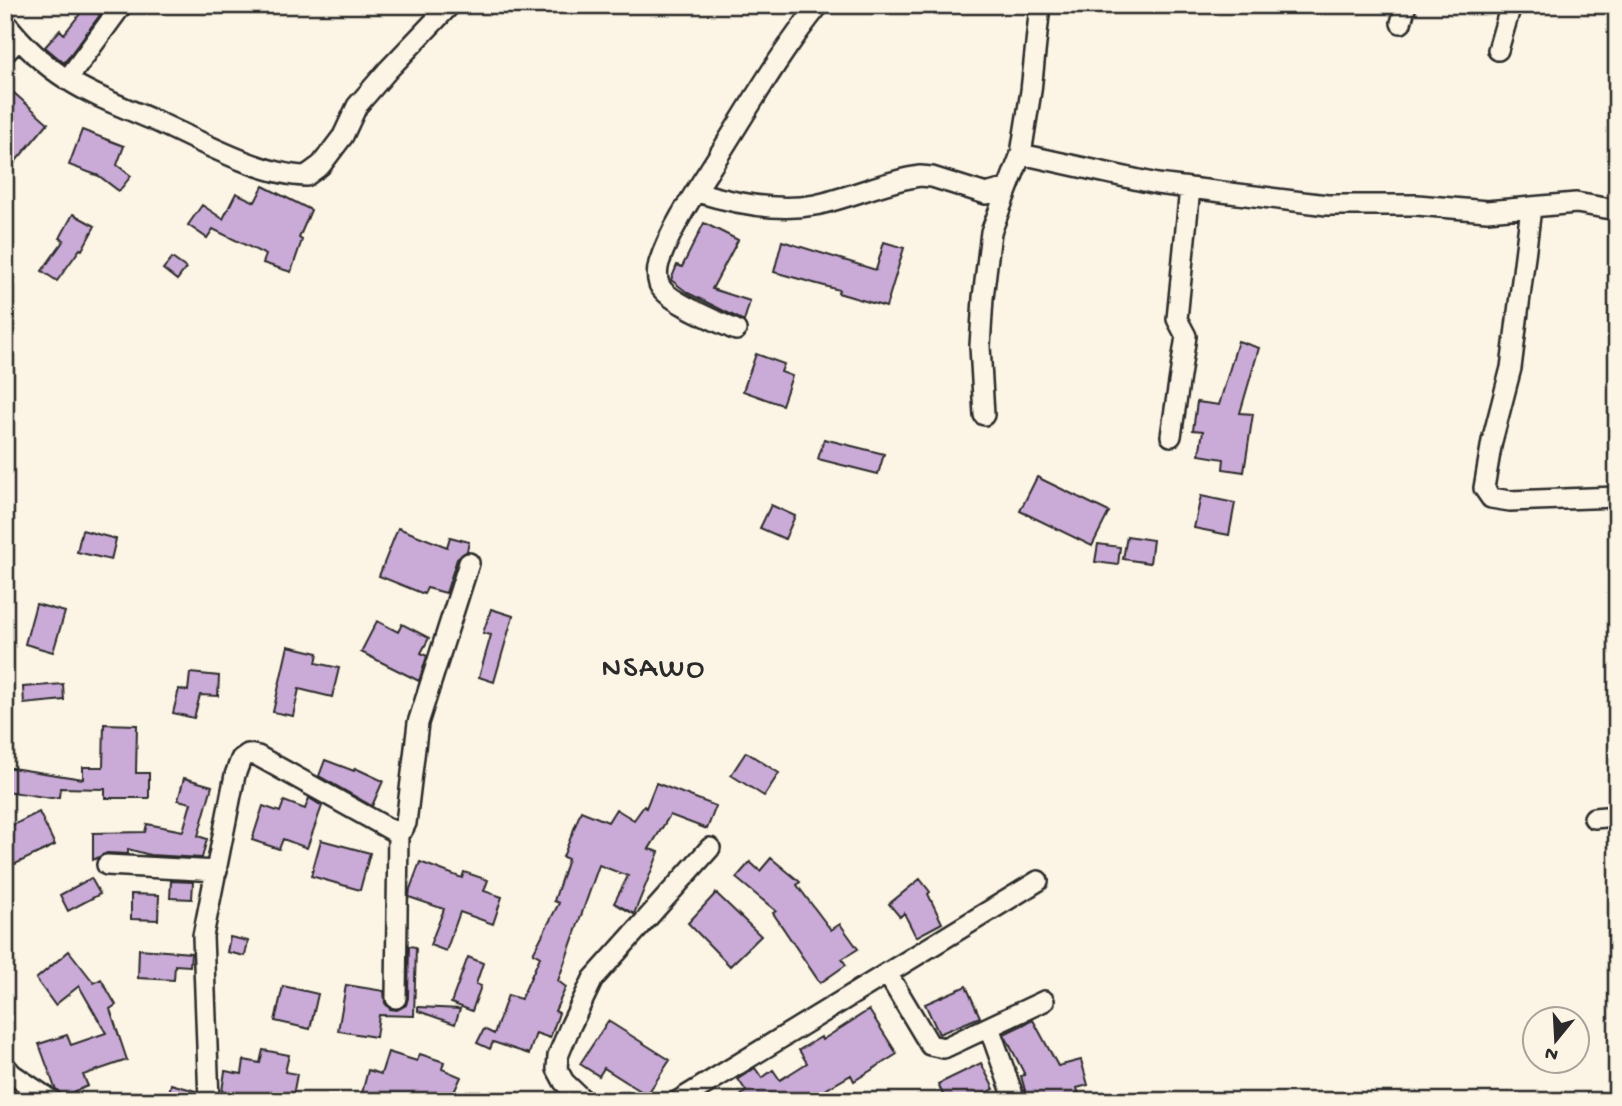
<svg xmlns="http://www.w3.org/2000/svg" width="1622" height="1106" font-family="'Gochi Hand',sans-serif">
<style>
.building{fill:#caabd7;stroke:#2b2b2b;stroke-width:2}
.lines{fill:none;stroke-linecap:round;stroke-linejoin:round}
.minor-casing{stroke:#2b2b2b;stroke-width:24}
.minor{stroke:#fcf5e5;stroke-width:19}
.labels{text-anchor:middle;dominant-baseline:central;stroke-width:7;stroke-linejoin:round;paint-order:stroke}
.quarter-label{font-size:30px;letter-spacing:2px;fill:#2b2b2b;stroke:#fcf5e5}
</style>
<rect width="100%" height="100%" fill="#fcf5e5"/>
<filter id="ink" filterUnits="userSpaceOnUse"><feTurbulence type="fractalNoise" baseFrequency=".0143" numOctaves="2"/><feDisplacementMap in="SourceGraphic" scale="14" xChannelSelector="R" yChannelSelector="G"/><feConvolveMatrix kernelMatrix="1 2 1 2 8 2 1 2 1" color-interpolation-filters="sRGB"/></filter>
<g filter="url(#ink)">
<!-- building -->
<path class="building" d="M87,5L100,15L64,63L45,47L60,30L64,34Z
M5,85L48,123L5,174Z
M82,130L124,146L117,165L131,176L119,191L99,176L69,165Z
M263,186L311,210L299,238L302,240L291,272L263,263L266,255L213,229L207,238L188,225L202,205L223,219L236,193L255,202Z
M73,214L95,226L82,250L80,249L57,281L42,271L64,240L60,238Z
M704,223L738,240L712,289L750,301L744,321L688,293L671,280L677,265L682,267Z
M782,241L876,270L884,242L904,248L886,307L838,293L839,290L774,272Z
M172,258L186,268L177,280L163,269Z
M1238,341L1259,348L1240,413L1253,414L1244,472L1223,469L1224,459L1199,455L1203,431L1193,430L1197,402L1219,405Z
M756,354L784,364L781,372L792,376L782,405L743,391Z
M824,439L884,454L878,474L818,459Z
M1037,477L1109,512L1092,546L1020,511Z
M1201,496L1235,503L1229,535L1194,528Z
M771,505L795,516L785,539L760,528Z
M398,528L447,547L450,537L469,542L467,551L457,559L446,593L427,588L424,594L379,576Z
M82,530L116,539L111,560L77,552Z
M1127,536L1153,540L1150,563L1123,559Z
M1098,544L1120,547L1118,565L1095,562Z
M36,604L65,612L53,652L25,644Z
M491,609L513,616L494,682L479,677L491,635L483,633Z
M377,621L398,632L402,624L429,638L421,653L427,656L419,681L361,652Z
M288,646L318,653L316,663L339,668L332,697L299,689L293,716L273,712Z
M190,673L219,676L218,696L200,695L194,718L173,713L179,689L188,691Z
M63,684L64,700L24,704L23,687Z
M104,724L137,725L136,773H149V798H105V789L60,788L59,797L51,798L5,791V767L83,779V767H103Z
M746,752L779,773L764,796L731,775Z
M325,760L354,771L355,768L383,781L372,806L319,776Z
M184,778L212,786L198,836L207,839L202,858L150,855L128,849V854L107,853L93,860V833L145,832L147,824L183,831L191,803L178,800Z
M656,783L716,806L707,829L670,815L649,849L659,852L634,914L614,903L628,876L599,865L558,981L566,987L555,1011L559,1013L550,1038L536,1033L529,1054L493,1042L490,1049L477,1043L484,1029L494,1034L508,995L521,999L540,957L533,953L559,903L554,901L568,859L563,857L581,811L608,822L616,809L634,820L644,806L646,808Z
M309,798L322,806L307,848L283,839L279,849L252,840L263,806L280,812L284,801L305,809Z
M39,812L55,845L5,869V829Z
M321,840L370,853L360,890L311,876Z
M771,858L800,882L797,885L831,930L840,924L858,949L842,959L846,965L820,983L773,913L776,911L736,878L750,862L760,871Z
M420,862L462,878L464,872L488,880L484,891L502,897L493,924L460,912L446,951L430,945L444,909L409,897L410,889Z
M91,878L100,894L68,911L60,895Z
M920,879L930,892L928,894L942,923L916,937L904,913L900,917L889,904Z
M171,881L193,882L192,899L170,898Z
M716,893L761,936L730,966L688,923Z
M131,894L159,895L158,920L131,919Z
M230,937L248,941L245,956L227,952Z
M409,946L416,947L414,1016L379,1015L376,1037L338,1031L346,985L384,991L385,1003L390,1009L397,1010L406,1005L408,998Z
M139,949L191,953L190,966L175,965L174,980L138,978Z
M69,951L94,983L101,979L116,1005L110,1009L127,1060L83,1075L88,1086L63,1096L55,1088L39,1044L67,1035L71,1045L106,1033L79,986L55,1005L36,979Z
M468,957L483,963L476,984L481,986L472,1011L451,1003Z
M283,986L318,994L310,1029L275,1021Z
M966,986L980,1017L939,1034L925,1004Z
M418,1007L460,1009L455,1024L418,1011Z
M869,1010L897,1054L854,1081L851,1075L806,1101H735L746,1091L738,1079L755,1068L762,1078L773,1070L780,1080L807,1063L799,1050L821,1037L822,1040Z
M1033,1020L1058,1066L1081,1060L1088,1085L1077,1088L1081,1101H1028L1021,1076L1025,1075L1004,1034Z
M608,1021L670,1060L647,1095L604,1068L599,1076L580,1064Z
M263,1050L289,1055L285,1072L297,1074L292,1101L259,1097V1101L221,1098L225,1071L242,1074L244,1060L260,1063Z
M388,1052L417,1061L420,1054L444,1062L442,1069L461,1077L450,1101H360L368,1070L381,1074Z
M981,1063L994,1089L969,1101H946L938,1084Z
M171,1084L196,1091L197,1101H167Z"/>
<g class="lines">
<defs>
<path id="minor" d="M5,22C23,45 44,65 68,80C93,96 123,107 151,119C194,138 259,175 306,176L321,165L343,136L357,106L388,70L450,5
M1401,23L1406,5
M1498,50L1511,5
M5,53L19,39
M67,80L122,5
M1021,154L1157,184L1327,205H1417L1487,211L1576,203L1617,210
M697,192C733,203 776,212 815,205C850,198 884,181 920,176L932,177L986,194L1008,188
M1531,208L1511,368L1492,441L1484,488L1491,498L1510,501L1617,497
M736,330C719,322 665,301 659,284C657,278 657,270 659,263C671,225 703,181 724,147C754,99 783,49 819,5
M984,415L980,346L983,298L991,232L1021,154L1031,91L1040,5
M1171,436L1186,336L1177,319L1190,188
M1594,818L1617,816
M107,865L217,871
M887,973L930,1045L944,1048L1044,1001
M396,998L398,831
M989,1027L1013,1095
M5,1066L12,1074L52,1101
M209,1101L203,936L235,775L241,759L248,754L258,756L393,831L403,829L406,823L418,723L469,563
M584,1101L564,1082L557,1069L558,1056L570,1027L593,979L710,848
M678,1101L1038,881"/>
</defs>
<!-- minor casing -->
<use href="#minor" class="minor-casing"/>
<!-- minor -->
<use href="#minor" class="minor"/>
</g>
</g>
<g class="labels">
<!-- quarter labels -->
<g class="quarter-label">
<text x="654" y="670">NSAWO</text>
</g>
</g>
<!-- margin -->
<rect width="1622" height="1106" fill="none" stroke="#fcf5e5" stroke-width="28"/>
<rect x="14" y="14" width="1594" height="1078" fill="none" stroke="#2b2b2b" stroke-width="2.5" filter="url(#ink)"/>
<!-- north arrow -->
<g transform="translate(1556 1040) rotate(198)"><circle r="33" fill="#fcf5e5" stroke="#a8a49b" stroke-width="2"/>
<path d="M0-5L12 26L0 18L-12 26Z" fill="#2b2b2b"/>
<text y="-10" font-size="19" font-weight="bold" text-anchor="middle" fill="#2b2b2b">N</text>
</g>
</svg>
